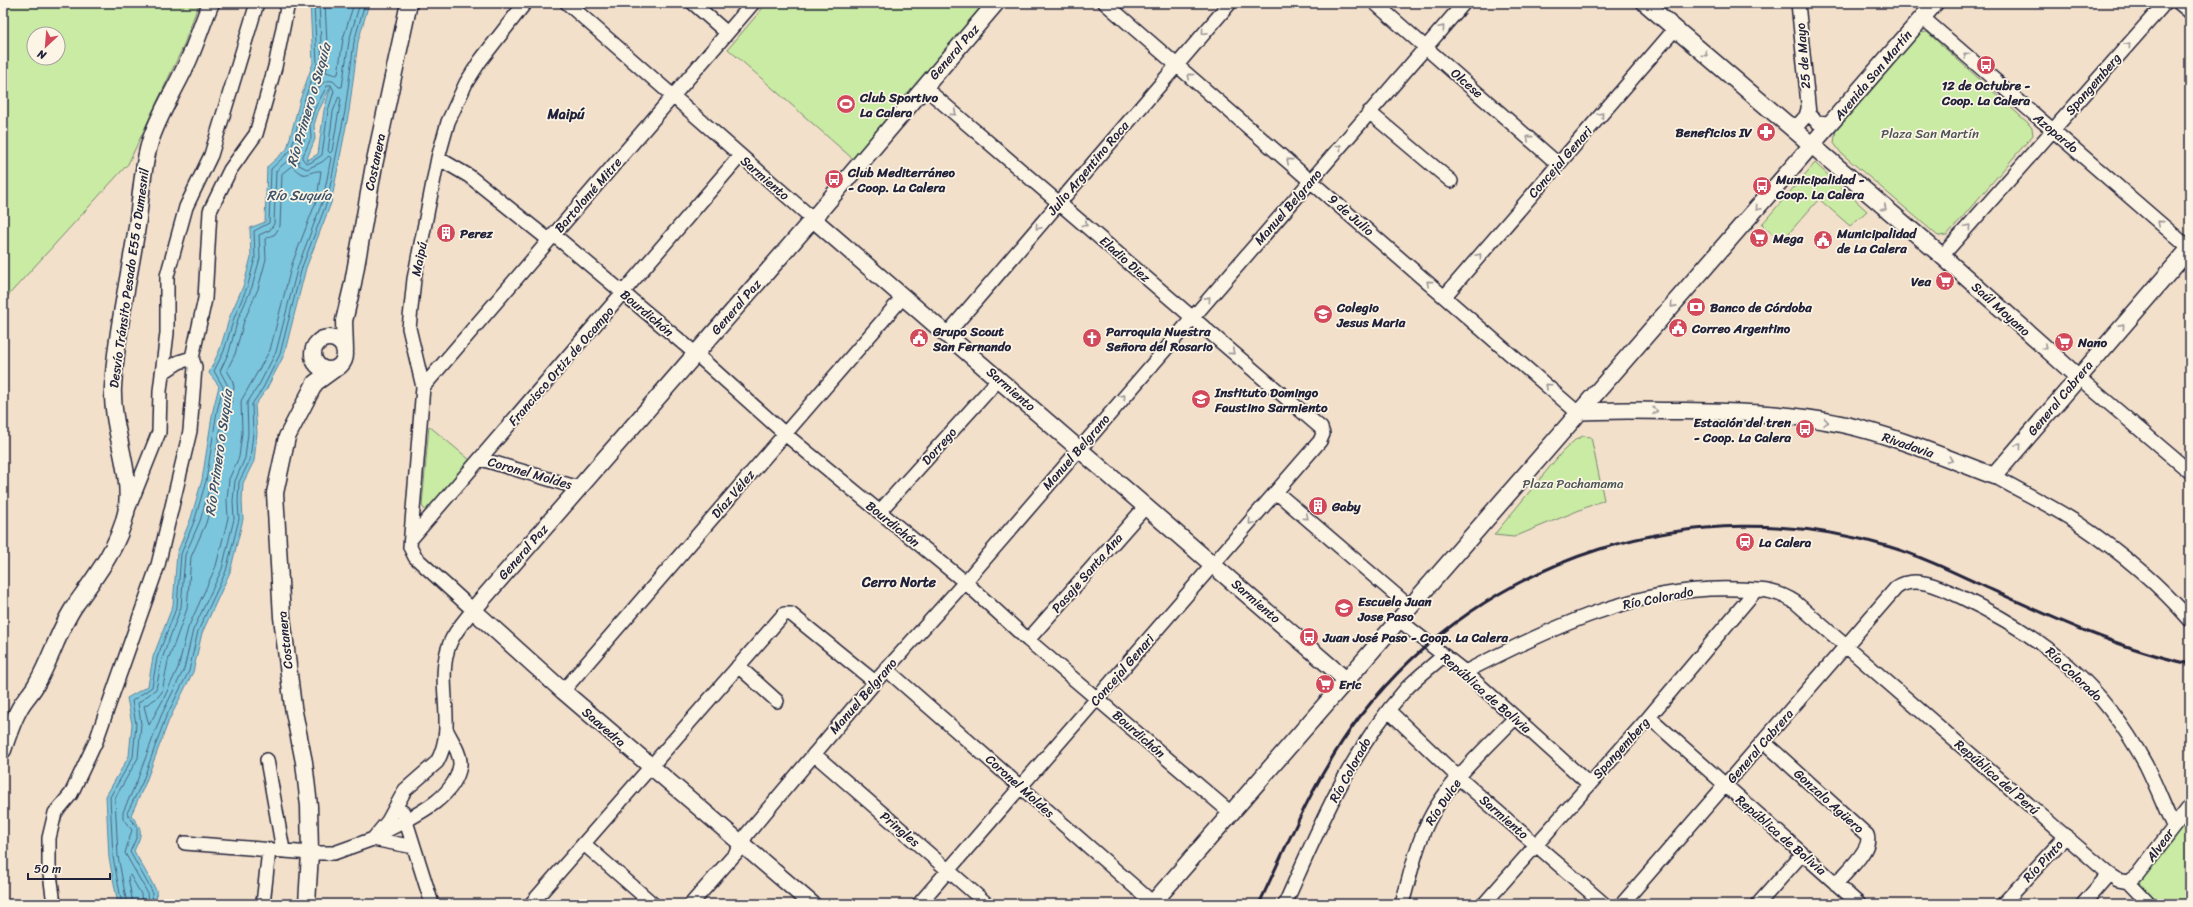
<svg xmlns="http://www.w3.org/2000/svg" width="2193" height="907" font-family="Sriracha,sans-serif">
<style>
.green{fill:#caeba3;stroke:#76866f;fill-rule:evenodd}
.water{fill:#7cc6dd;stroke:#58849c;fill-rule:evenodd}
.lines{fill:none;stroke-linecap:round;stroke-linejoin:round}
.shore{stroke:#46647c;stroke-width:1}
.minor-casing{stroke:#22223b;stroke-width:16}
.tertiary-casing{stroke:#22223b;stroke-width:19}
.minor{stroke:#fcf5e5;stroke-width:13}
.tertiary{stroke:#fcf5e5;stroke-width:16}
.rail{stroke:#22223b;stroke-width:3}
.oneway{stroke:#9a9698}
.labels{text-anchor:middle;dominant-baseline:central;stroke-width:3.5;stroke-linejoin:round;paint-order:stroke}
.street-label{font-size:13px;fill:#22223b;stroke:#fcf5e5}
.poi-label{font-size:13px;font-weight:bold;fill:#22223b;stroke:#fcf5e5;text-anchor:start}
.park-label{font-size:13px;fill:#4c5455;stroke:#fcf5e5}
.water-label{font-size:14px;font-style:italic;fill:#3d536c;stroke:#fcf5e5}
.neighbourhood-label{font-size:14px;font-weight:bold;fill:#22223b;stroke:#fcf5e5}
</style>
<rect width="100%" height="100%" fill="#f3e0cb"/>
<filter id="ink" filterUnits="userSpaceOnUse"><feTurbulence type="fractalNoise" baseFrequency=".025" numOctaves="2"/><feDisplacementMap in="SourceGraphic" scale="8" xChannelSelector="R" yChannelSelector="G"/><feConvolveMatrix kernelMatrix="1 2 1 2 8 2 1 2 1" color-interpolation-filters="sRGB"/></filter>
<g filter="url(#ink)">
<!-- green -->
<path class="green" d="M3,3H199L183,47L128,164L3,301ZM34,34H58V58H34Z
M767,3H988L853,159L728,49Z
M1927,32L2027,122L2032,128L2033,135L1947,235L1938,236L1841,153L1834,143L1836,129L1914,38L1919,33Z
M1815,163L1867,211L1850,226L1819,199L1781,242L1762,224Z
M429,426L470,460L432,508L426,511L422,506Z
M1583,436L1591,437L1604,500L1514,537L1494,535L1562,452L1575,440Z
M2190,814V880L2187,904H2159L2141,885L2140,879Z"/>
<!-- water -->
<path class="water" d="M310,3H369L358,42L349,111L331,203L306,268L284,355L266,390L255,405L257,433L254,461L243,483L242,501L243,519L230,572L202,633L193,672L169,720L145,784L131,815C144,831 142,833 134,851L156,890L157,904H118L109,858L106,796L129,756L132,724L127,698L148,686L153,657L173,605L177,553L191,518L202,480L213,410L219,386L209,373L220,349L230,316L244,284L251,257L250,228L265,222L267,167L287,149L300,100L313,63ZM331,86L324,110L318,154L306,161L315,139L314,125L318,112Z"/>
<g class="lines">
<!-- shore -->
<path class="shore" d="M319,3L322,64L313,90L315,92C321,87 322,79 333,81L339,87H342L349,41L360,3
M325,3L328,63L326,72L336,75L338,74L343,39L354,3
M331,85L334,91L328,111L322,155L310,163H306L302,158L311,138L310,124L314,110L327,86Z
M339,97L341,99L332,151L330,153L328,151L333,112Z
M304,129L306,137L298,150L297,148L301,130Z
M292,166C307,182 307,170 321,171L317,199L292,264L270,350L241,401L242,433L239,457L229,479L227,500L228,518L216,566L188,628L178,668L163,700L149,725L144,706L157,698L162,692L168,661L187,609L191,557L206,523L217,484L234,387L232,379L227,370L235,354L244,321L258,289L266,259L265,239L275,234L280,226L282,174Z
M122,904L113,857L110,797L133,757L136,724L132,701L152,687L157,658L177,606L181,554L195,519L206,481L217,411L223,387L214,371L224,351L234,318L248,285L255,258L254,231L269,223L271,169L291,150L304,101L317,64L314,3
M127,904L118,856L115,798L138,758L141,724L138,703L156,689L162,659L181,607L185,555L200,521L211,482L228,386L220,371L229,352L238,319L252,287L260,258L259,235L270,230L274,224L276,171L295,154L298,155L299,165L307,169L322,162L329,156L331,158L323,200L298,266L276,352L259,385L247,403L248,433L245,458L235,481L233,501L234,519L222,569L193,630L184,669L161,716L137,781L123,812V819L132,830L125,853L147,892L148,904
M133,904L128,877L130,875L141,894L142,904
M153,904L152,891L130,852L137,836V828L127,813L142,783L165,719L189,671L198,631L226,571L239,519L238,501L239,482L250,460L253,433L252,404L263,388L280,354L302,267L327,202L345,111L354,42L365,3"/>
<defs>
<path id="minor" d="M567,3L813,219
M693,3L727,33
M1105,3L1577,412
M1375,3L1558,164
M1798,3L1809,114L1817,122L1828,123L1835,120
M2179,3L2190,12
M1922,17L2190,249
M1369,112L1451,181
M1785,123L1798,125L1806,116L1808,109
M438,158L469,176L549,240
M554,235L696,354L785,434L965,582L1028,640L1231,813
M1942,256L2165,3
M1445,296L1675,29
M947,334L1230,3
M162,373L179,362L192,358
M2078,377L2190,472
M423,387L753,3
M481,459L579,488
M1994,476C2022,492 2052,506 2079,524C2119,551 2158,583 2190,620
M1276,492L1410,607
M129,507L159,432L160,391L167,333V276L186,207L211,155L257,3
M879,512L999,379
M411,539L740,156
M1399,620L1465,672L1589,784
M1028,640L1146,506
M738,666L777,701
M886,669L1153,903
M1465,672C1550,628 1639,585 1737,589C1760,590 1775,589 1795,602L2109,874L2118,880L2128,882L2149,904
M563,691L903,297
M1389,711L1459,778L1604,904
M1649,717L1859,904
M1764,742L1867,835C1873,849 1845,873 1836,884
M814,754L987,904
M267,760L283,850
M403,812L432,904
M380,834C407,819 455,801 460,765C461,754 452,741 447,731
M373,839L414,847
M185,843L310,853H334L373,839L388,821L405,790L437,762C458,725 434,682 450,643C455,631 465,620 473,610L415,557L410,547L423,387L409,328L414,279L438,158L448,122L466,83L480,61L525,3
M584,844L653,904
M2128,882L2137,875L2190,806
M54,904L49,866V838L55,813L71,794L96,741L158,565L190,431L195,367L192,358L205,299L210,211L230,170L256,134L275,67L288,3
M263,904L269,850
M531,904L784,614H791L875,682
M691,904L736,853L747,834L875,682L965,582L1464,3
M919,904L1320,441L1323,434L1321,428L924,87
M1285,904C1319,828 1349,753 1405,690C1416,678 1431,667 1443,656
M1402,904C1410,876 1416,846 1429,820C1447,783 1486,748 1515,718
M1484,904L1649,717L1756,590
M1622,904L1896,588C1915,574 1942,588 1961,597C2044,637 2102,683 2146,765C2156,785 2164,806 2173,826
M1758,904L1802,854
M2003,904L2066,836
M2083,904L2109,874"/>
<path id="tertiary" d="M1645,3L1942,256L2078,377
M813,219L1346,680
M313 354a16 16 0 1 1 32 0a16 16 0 1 1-32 0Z
M345,351L344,321L353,283L374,165L409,3
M1577,412C1613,409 1648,411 1684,411C1736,412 1790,413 1841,424C1893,435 1944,457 1994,476L2190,248
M3,750C8,735 13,719 21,706C26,698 33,691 37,683C52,657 59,628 76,604C96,576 118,548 126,513C134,475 111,429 113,387C116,335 128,283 136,233C141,202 141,172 150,142C159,113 177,87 189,59C197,41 203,21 211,3
M307,904L310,853L309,806L304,762L293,707L282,617L275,493L287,437L315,383L333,370
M812,904L563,691L473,610L813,219L996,3
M1152,904L1935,3"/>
</defs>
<!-- minor casing -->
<use href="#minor" class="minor-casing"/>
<!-- tertiary casing -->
<use href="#tertiary" class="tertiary-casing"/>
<!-- minor -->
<use href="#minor" class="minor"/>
<!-- tertiary -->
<use href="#tertiary" class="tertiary"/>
<!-- rail -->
<path class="rail" d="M1259,904C1289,840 1318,771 1361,715C1486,555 1695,489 1890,547C1920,556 1949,570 1979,584C2047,615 2116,648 2190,664"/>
</g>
<!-- one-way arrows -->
<defs><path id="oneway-chevron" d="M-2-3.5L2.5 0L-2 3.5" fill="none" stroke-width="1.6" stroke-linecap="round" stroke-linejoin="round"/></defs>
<g class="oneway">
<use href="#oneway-chevron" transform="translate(1442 28) rotate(-49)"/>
<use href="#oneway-chevron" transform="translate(1204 32) rotate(131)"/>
<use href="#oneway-chevron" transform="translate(2128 45) rotate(-49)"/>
<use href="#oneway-chevron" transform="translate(1705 54) rotate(41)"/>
<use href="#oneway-chevron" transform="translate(1966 55) rotate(-139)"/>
<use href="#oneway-chevron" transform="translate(1190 76) rotate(-140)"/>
<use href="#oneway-chevron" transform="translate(954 113) rotate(40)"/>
<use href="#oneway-chevron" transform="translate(1601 115) rotate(-49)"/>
<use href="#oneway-chevron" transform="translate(1529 138) rotate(-139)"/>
<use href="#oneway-chevron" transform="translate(1339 147) rotate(-50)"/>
<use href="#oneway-chevron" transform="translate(1289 161) rotate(-140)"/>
<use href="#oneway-chevron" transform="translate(1758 208) rotate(131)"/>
<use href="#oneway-chevron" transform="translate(1884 208) rotate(40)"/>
<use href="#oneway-chevron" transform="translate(2160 223) rotate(-139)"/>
<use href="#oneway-chevron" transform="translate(1085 224) rotate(41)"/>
<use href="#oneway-chevron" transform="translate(1038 227) rotate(131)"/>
<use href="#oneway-chevron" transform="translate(1968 227) rotate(-49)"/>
<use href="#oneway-chevron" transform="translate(1479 256) rotate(-49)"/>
<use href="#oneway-chevron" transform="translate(1429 283) rotate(-139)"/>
<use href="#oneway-chevron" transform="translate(1208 299) rotate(-49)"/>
<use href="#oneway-chevron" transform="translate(1673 305) rotate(132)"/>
<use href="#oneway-chevron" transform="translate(2122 326) rotate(-49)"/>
<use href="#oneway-chevron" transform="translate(2045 347) rotate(42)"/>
<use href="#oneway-chevron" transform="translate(1232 352) rotate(41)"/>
<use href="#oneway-chevron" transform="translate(1548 386) rotate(-138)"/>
<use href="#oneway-chevron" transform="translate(1123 397) rotate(-49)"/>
<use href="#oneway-chevron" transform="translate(1655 411) rotate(1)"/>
<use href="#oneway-chevron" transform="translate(1826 422) rotate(9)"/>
<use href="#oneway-chevron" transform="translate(2019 446) rotate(-50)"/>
<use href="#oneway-chevron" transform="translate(1950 460) rotate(20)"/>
<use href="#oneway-chevron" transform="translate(1306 517) rotate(41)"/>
<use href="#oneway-chevron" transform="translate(1251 522) rotate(131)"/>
</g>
</g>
<!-- icons -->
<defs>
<symbol id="bus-disc" viewBox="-11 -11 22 22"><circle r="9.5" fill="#d1495b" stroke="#fcf5e5"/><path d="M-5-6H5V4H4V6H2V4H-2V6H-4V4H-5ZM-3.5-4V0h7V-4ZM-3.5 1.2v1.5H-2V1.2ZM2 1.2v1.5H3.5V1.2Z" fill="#fff"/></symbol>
<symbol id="stadium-disc" viewBox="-11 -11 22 22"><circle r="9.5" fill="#d1495b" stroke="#fcf5e5"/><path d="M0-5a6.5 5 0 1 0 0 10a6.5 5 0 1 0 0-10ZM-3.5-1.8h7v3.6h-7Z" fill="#fff"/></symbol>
<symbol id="pharmacy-disc" viewBox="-11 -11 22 22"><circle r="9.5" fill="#d1495b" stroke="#fcf5e5"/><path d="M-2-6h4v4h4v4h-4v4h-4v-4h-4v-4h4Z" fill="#fff"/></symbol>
<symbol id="building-disc" viewBox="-11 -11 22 22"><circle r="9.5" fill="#d1495b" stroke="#fcf5e5"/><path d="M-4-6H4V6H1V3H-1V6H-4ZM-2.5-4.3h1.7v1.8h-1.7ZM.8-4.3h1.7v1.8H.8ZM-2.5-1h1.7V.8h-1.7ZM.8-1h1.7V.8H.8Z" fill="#fff"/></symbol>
<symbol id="supermarket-disc" viewBox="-11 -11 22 22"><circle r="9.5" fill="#d1495b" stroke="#fcf5e5"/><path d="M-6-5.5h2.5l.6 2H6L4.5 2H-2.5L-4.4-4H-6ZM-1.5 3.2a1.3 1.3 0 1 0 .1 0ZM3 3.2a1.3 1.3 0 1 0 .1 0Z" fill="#fff"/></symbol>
<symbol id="civic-disc" viewBox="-11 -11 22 22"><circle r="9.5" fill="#d1495b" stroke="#fcf5e5"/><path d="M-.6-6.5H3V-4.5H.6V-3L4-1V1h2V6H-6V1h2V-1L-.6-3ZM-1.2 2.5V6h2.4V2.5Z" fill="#fff"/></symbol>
<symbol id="bank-disc" viewBox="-11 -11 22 22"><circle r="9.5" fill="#d1495b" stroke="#fcf5e5"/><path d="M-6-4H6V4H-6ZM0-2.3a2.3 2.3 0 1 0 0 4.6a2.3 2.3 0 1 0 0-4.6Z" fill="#fff"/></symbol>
<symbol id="school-disc" viewBox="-11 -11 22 22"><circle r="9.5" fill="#d1495b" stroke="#fcf5e5"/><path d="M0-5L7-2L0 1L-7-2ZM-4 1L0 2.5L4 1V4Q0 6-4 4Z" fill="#fff"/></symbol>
<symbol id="church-disc" viewBox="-11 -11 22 22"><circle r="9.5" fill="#d1495b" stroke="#fcf5e5"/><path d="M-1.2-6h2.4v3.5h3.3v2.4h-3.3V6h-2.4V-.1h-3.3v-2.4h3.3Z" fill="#fff"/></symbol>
<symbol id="station-disc" viewBox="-11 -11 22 22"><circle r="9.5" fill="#d1495b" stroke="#fcf5e5"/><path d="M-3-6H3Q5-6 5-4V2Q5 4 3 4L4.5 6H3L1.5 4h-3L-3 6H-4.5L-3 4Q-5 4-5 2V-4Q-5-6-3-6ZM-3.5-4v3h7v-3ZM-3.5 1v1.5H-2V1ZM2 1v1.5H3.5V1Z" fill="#fff"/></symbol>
</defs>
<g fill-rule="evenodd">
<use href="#bus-disc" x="1975" y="54" width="22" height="22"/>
<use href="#stadium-disc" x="835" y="93" width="22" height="22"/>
<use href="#pharmacy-disc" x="1755" y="121" width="22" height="22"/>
<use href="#bus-disc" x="823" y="168" width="22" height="22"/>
<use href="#bus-disc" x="1751" y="175" width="22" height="22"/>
<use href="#building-disc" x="435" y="222" width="22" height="22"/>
<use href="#supermarket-disc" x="1748" y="227" width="22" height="22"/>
<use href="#civic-disc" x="1812" y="229" width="22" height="22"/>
<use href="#supermarket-disc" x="1934" y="270" width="22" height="22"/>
<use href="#bank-disc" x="1685" y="296" width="22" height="22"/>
<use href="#school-disc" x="1312" y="303" width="22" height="22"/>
<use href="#civic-disc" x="1667" y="317" width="22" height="22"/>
<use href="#civic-disc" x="908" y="327" width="22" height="22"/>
<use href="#church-disc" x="1081" y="327" width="22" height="22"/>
<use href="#supermarket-disc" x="2053" y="331" width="22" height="22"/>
<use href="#school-disc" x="1190" y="388" width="22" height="22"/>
<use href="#bus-disc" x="1794" y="418" width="22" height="22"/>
<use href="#building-disc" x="1307" y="495" width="22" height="22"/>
<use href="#station-disc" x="1734" y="531" width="22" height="22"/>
<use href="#school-disc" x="1333" y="597" width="22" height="22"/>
<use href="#bus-disc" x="1298" y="626" width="22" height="22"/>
<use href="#supermarket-disc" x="1314" y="673" width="22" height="22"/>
</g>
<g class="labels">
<!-- street labels -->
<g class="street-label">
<text transform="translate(954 52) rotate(-49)">General Paz</text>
<text transform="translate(1803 56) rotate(-95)">25 de Mayo</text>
<text transform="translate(1873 75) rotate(-50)">Avenida San Martín</text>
<text transform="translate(1467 83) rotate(41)">Olcese</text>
<text transform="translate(2093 84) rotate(-49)">Spangemberg</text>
<text transform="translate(2056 133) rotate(40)">Azopardo</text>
<text transform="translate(375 162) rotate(-78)">Costanera</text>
<text transform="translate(1560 162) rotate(-49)">Concejal Genari</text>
<text transform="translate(1088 168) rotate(-50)">Julio Argentino Roca</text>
<text transform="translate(765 178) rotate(41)">Sarmiento</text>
<text transform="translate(588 195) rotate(-49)">Bartolomé Mitre</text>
<text transform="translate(1288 207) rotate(-49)">Manuel Belgrano</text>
<text transform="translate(1351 215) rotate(41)">9 de Julio</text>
<text transform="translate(419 259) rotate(-79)">Maipú</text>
<text transform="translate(1125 259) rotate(41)">Eladio Diez</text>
<text transform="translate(129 278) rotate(-82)">Desvío Tránsito Pesado E55 a Dumesnil</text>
<text transform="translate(736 307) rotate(-49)">General Paz</text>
<text transform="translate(2001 309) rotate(42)">Saúl Moyano</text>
<text transform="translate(647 313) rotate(40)">Bourdichón</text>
<text transform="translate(561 366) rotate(-49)">Francisco Ortiz de Ocampo</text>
<text transform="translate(1011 389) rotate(41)">Sarmiento</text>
<text transform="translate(2060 398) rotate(-50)">General Cabrera</text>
<text transform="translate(1908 445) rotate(19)">Rivadavia</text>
<text transform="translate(939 446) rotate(-48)">Dorrego</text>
<text transform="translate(1076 452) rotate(-49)">Manuel Belgrano</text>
<text transform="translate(530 473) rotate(16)">Coronel Moldes</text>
<text transform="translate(733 494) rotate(-49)">Díaz Vélez</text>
<text transform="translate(893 524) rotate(39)">Bourdichón</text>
<text transform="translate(523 552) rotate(-49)">General Paz</text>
<text transform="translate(1087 573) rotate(-49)">Pasaje Santa Ana</text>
<text transform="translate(1658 598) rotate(-11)">Río Colorado</text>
<text transform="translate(1256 601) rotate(41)">Sarmiento</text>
<text transform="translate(285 640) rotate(-96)">Costanera</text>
<text transform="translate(1122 670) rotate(-49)">Concejal Genari</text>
<text transform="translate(2074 674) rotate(44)">Río Colorado</text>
<text transform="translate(1486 693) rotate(41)">República de Bolivia</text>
<text transform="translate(863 696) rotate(-49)">Manuel Belgrano</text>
<text transform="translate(604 727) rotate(41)">Saavedra</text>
<text transform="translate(1139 734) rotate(41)">Bourdichón</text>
<text transform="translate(1760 746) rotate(-49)">General Cabrera</text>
<text transform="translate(1621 748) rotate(-48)">Spangemberg</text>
<text transform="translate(1350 770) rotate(-61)">Río Colorado</text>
<text transform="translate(1997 777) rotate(41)">República del Perú</text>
<text transform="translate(1020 786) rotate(42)">Coronel Moldes</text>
<text transform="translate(1829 801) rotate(42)">Gonzalo Agüero</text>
<text transform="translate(1443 802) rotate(-56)">Río Dulce</text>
<text transform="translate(1504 817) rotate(41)">Sarmiento</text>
<text transform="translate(900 829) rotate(40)">Pringles</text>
<text transform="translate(1781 835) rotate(41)">República de Bolivia</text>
<text transform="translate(2160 845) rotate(-54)">Alvear</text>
<text transform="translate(2043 861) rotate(-47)">Río Pinto</text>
</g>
<!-- poi labels -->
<g class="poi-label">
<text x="1986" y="85" text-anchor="middle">12 de Octubre -<tspan x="1986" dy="15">Coop. La Calera</tspan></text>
<text x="860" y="97">Club Sportivo<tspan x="860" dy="15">La Calera</tspan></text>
<text x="1752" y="132" text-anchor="end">Beneficios IV</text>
<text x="848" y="172">Club Mediterráneo<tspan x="848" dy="15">- Coop. La Calera</tspan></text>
<text x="1776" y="179">Municipalidad -<tspan x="1776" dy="15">Coop. La Calera</tspan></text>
<text x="460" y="233">Perez</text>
<text x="1837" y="233">Municipalidad<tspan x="1837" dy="15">de La Calera</tspan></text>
<text x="1773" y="238">Mega</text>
<text x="1931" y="281" text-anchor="end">Vea</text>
<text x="1337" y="307">Colegio<tspan x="1337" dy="15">Jesus Maria</tspan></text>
<text x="1710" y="307">Banco de Córdoba</text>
<text x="1692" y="328">Correo Argentino</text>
<text x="933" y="331">Grupo Scout<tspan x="933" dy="15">San Fernando</tspan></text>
<text x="1106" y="331">Parroquia Nuestra<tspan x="1106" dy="15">Señora del Rosario</tspan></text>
<text x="2078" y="342">Nano</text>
<text x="1215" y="392">Instituto Domingo<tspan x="1215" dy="15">Faustino Sarmiento</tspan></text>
<text x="1791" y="422" text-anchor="end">Estación del tren<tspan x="1791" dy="15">- Coop. La Calera</tspan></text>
<text x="1332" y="506">Gaby</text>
<text x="1759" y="542">La Calera</text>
<text x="1358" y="601">Escuela Juan<tspan x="1358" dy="15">Jose Paso</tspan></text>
<text x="1323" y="637">Juan José Paso - Coop. La Calera</text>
<text x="1339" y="684">Eric</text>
</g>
<!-- park labels -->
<g class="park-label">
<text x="1930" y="133">Plaza San Martín</text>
<text x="1573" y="483">Plaza Pachamama</text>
</g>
<!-- water labels -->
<g class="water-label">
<text transform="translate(309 105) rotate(-74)">Río Primero o Suquía</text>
<text x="299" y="195">Río Suquía</text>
<text transform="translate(219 453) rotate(-82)">Río Primero o Suquía</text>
</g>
<!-- neighbourhood labels -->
<g class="neighbourhood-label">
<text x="566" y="114">Maipú</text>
<text x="899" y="582">Cerro Norte</text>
</g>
</g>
<!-- margin -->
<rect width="2193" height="907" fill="none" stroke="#fcf5e5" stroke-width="16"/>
<rect x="8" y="8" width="2177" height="891" fill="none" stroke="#22223b" stroke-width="1.5" filter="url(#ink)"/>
<!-- north arrow -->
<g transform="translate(46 46) rotate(206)"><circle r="19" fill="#fcf5e5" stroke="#a5a1a1"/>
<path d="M0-3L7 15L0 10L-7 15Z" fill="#d1495b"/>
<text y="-6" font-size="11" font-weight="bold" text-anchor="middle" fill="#22223b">N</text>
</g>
<!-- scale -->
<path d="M28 873v6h82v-6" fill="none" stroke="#22223b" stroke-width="2"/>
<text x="34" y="873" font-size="12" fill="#22223b" stroke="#fcf5e5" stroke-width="3" paint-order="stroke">50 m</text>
</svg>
